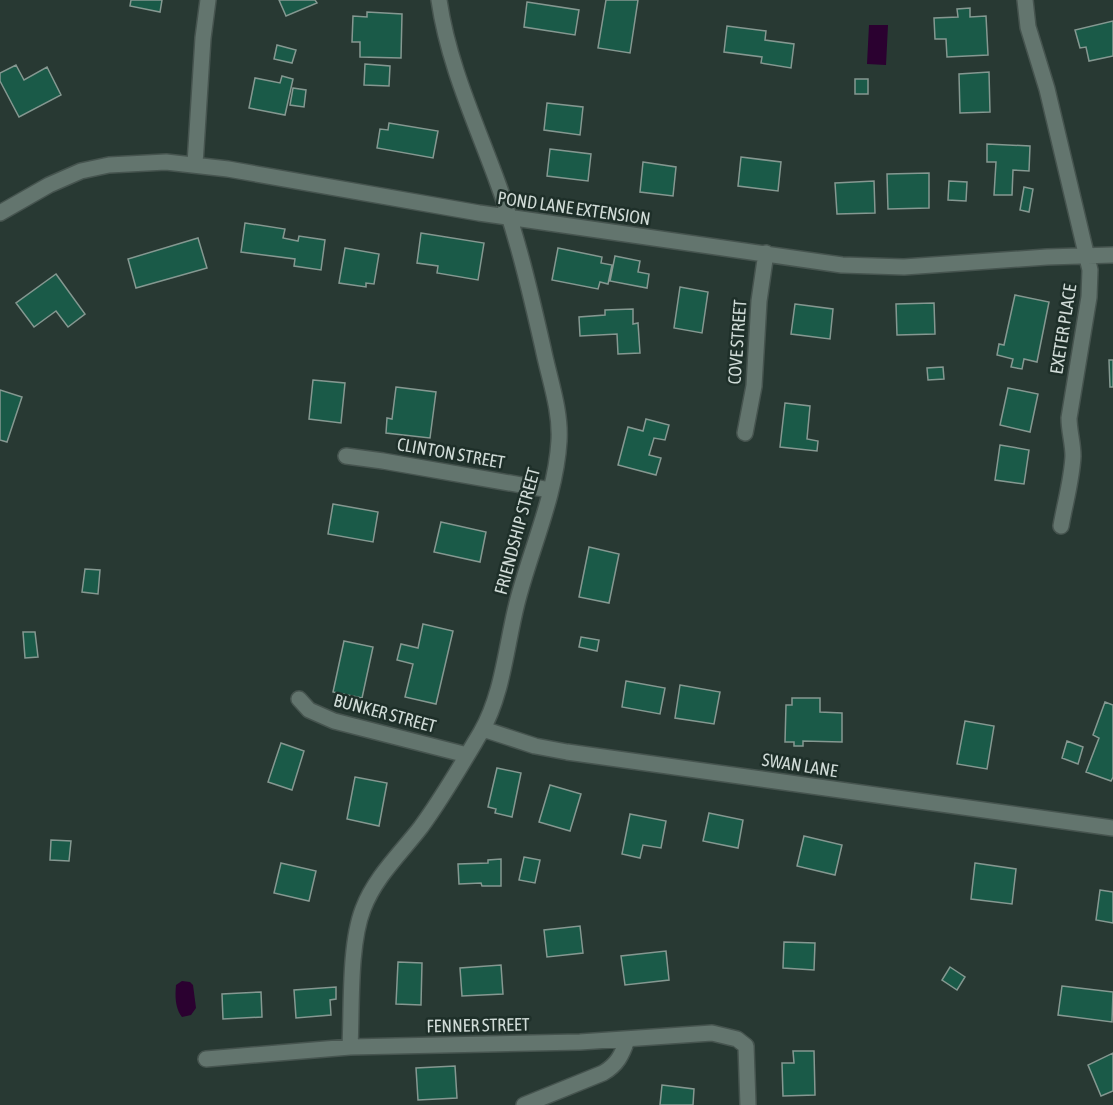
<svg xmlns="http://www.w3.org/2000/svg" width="1113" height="1105" font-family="'Asap Condensed',sans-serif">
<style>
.water{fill:#2b0130}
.building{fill:#1a5a48;stroke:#859891;stroke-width:1.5}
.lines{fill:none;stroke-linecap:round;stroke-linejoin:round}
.street-casing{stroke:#46544f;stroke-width:18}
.street{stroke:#63756e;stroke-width:15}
.labels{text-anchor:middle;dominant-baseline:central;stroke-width:5;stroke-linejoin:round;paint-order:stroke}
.street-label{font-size:18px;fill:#d0dbd7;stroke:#1e2f29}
</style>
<rect width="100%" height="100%" fill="#283933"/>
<!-- water -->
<path class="water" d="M869,25H888L886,65L867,64Z
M182,981L190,982L193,985L196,1008L191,1015L182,1017C175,1008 175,996 176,985Z"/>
<!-- building -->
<path class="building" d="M131,0H162L160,12L130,6Z
M279,0H315L317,3L286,16Z
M606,0H638L630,53L598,48Z
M527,2L579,10L575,35L524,27Z
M970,8V17L986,16L988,55L947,57L946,39H935L934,18L958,17L957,9Z
M367,12L402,14L401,58L360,57V42H352L353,16L367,17Z
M1113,21V56L1089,61L1086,47L1080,48L1075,30Z
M727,26L766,31L765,40L794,44L791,68L761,63L762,57L724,52Z
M277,45L296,50L292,63L274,59Z
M365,64L390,66L389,86L364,85Z
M16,65L24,80L47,67L61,95L19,117L0,81V73Z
M989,72L990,112L960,113L959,74Z
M282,76L293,79L285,115L249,108L255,78L280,83Z
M855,79H868V94H855Z
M293,88L306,90L304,107L290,105Z
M547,103L583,107L580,135L544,130Z
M389,123L438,131L433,158L377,148L380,129L388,130Z
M987,144L1030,146L1029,171L1013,170L1012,195H994L996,162H987Z
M550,149L591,154L588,181L547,176Z
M741,157L781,162L778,191L738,186Z
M643,162L676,167L673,196L640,192Z
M929,173V208L888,209L887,174Z
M874,181L875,213L837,214L835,183Z
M949,181L967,182L966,201L948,200Z
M1024,187L1033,189L1029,212L1020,210Z
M245,223L285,229L283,238L298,241L299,236L325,240L321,270L294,266L295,259L241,252Z
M421,233L484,243L478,280L437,273L438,266L417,263Z
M198,238L207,268L136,288L128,259Z
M345,248L379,254L374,284L366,283V287L339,283Z
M558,248L602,257L601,263L612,265L608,284L600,282L598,289L552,280Z
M615,256L640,261L638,272L649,274L647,288L610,281Z
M56,274L85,314L68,327L56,311L34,327L16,303Z
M680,287L708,292L702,333L674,328Z
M1015,295L1049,302L1037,362L1024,359L1022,369L1011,367L1013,359L997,355L999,344L1004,345Z
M934,303L935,334L897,335L896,304Z
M795,304L833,309L830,339L791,334Z
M633,309V324L638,323L640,353L618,354L617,334L580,336L579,317L605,315V310Z
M1109,360H1113V387H1110Z
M943,367L944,379L928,380L927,368Z
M313,380L345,383L341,423L309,419Z
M396,387L436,392L430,438L386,433L387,418L392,419Z
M1008,388L1038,394L1030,432L1000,425Z
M0,390L22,397L7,442L0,440Z
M785,403L810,406L807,439L818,441L817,451L780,447Z
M646,419L669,425L665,440L654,438L649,455L661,458L656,475L618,465L628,427L643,431Z
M1000,445L1029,450L1024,484L995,480Z
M333,504L378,512L373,542L328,534Z
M441,522L486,532L480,562L434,552Z
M589,547L619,554L609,603L579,597Z
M85,569L100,570L98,594L82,592Z
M423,624L453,631L436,704L405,697L413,664L397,660L401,644L418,648Z
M23,632H35L38,657L25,658Z
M581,637L599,640L597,651L579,647Z
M344,641L373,647L362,698L333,692Z
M626,681L665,688L660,714L622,707Z
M680,685L720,692L714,724L675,718Z
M792,698H820V712L842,713V742L803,741V746H794V742H785L786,705H792Z
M1105,702L1113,705V777L1111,781L1086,772L1099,738L1093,735Z
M965,721L994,726L987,769L957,764Z
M1067,741L1083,747L1078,764L1062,758Z
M281,743L304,751L292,790L268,782Z
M497,768L521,773L512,817L495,813L496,809L488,807Z
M355,777L387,783L379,826L347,819Z
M550,785L581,794L570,831L539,822Z
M709,813L743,820L738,848L703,841Z
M630,814L666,821L661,848L643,845L640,858L622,854Z
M804,836L842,845L835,875L797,866Z
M51,840L71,841L69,861L50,860Z
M524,857L540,860L535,883L519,880Z
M501,859V886H482L481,883L459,884L458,864L488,863V860Z
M281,863L316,871L309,901L274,893Z
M975,863L1016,869L1012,904L971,899Z
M1100,890L1113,892V923L1096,920Z
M580,926L583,953L547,957L544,930Z
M784,942L815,943L814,970L783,968Z
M666,951L669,980L625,985L621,956Z
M398,962L422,963L421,1005L396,1004Z
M501,965L503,994L462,996L460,968Z
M950,967L965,977L957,990L942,980Z
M1062,986L1113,992L1112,1022L1058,1015Z
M336,987V999L330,1000L331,1015L296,1018L294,990Z
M261,992L262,1017L223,1019L222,994Z
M793,1051H814L815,1095L783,1096L782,1063H794Z
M1113,1053V1091L1101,1096L1088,1065Z
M455,1066L457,1098L418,1100L416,1068Z
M662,1085L694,1089L693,1105H660Z"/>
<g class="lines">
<defs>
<path id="street" d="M1025,0L1028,27L1047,89L1090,270L1089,297L1069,418C1069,431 1073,443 1073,456C1072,479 1065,503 1061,526
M195,164L203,38L208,0
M0,213L49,185L81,171L109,165L166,162L228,169L479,213L842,265L904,267L1047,257L1113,255
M745,433L754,386L759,301L766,253
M346,456L383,461L550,490
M299,699L309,710L334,721L467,755
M483,729L535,746L567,752L1113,828
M350,1047C352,1007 349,945 363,909C375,877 401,853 421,827C443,797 462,764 481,732C503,694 506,646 517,603C530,551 556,495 559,441C561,410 549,378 543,348C530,291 517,235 497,181C475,121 448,63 439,0
M206,1059L350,1047L580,1042L712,1033L737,1039L746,1046L748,1105
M524,1105L603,1073C617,1065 622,1055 627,1040"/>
</defs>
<!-- street casing -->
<use href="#street" class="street-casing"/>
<!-- street -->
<use href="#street" class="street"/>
</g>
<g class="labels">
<!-- street labels -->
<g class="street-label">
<text transform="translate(574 208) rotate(8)">POND LANE EXTENSION</text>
<text transform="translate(1063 329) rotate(-81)">EXETER PLACE</text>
<text transform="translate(737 342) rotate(-86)">COVE STREET</text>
<text transform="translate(451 453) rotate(10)">CLINTON STREET</text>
<text transform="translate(517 531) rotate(-75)">FRIENDSHIP STREET</text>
<text transform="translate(385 713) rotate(15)">BUNKER STREET</text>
<text transform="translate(800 765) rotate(9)">SWAN LANE</text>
<text transform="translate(478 1025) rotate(-1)">FENNER STREET</text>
</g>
</g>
</svg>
